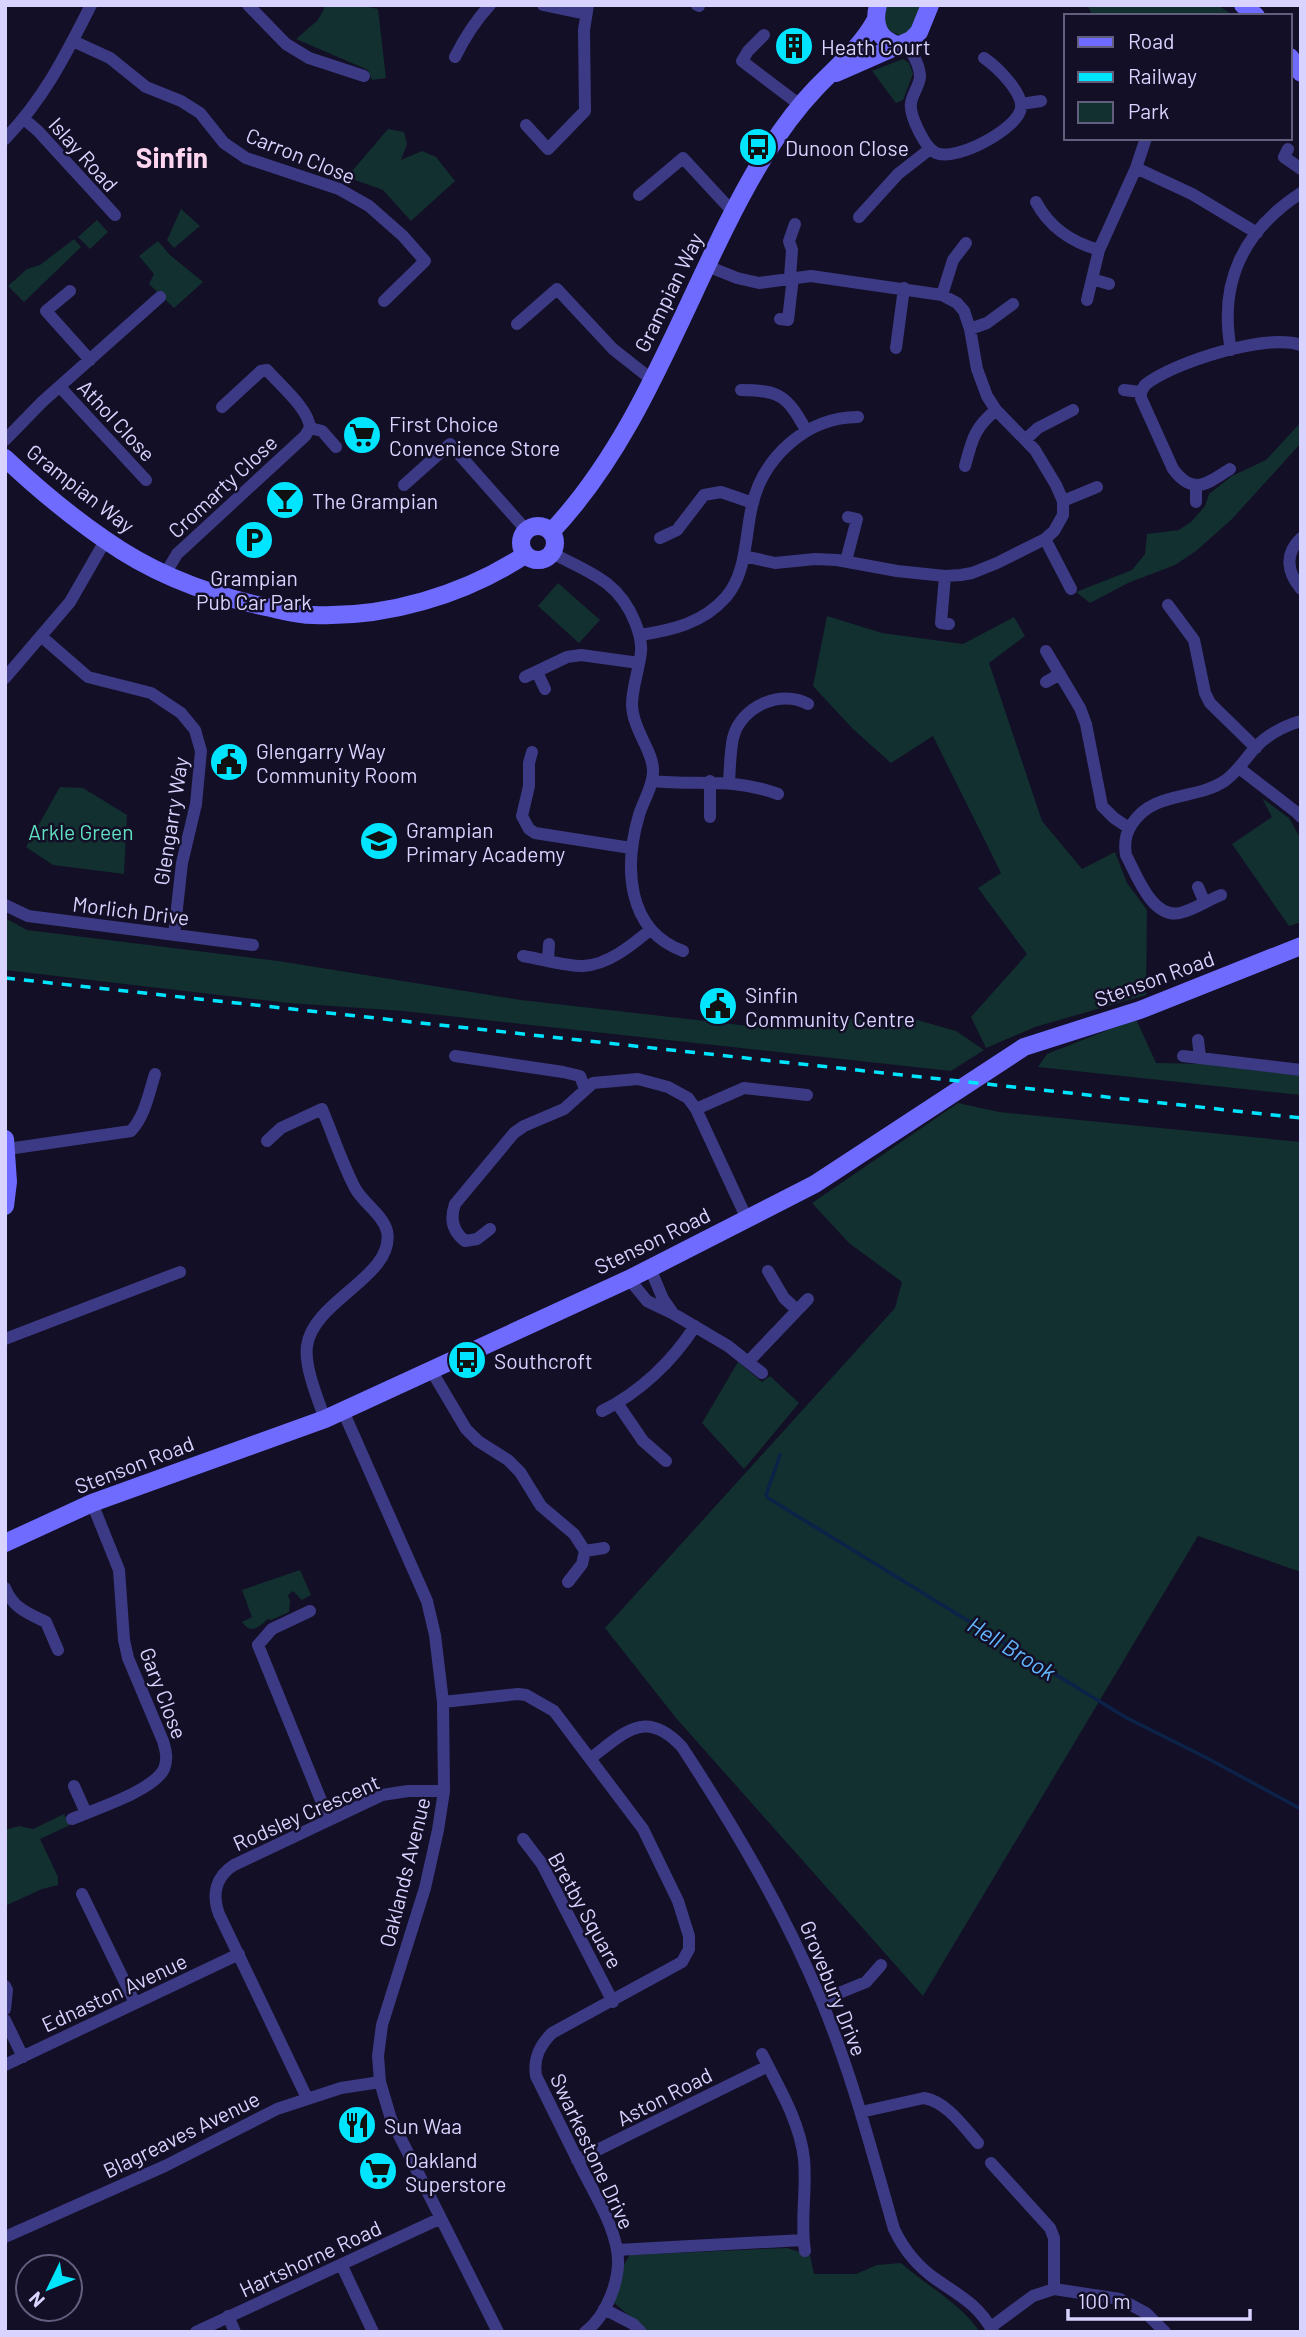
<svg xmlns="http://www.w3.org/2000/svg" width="1306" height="2337" font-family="Barlow,sans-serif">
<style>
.green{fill:#12302f}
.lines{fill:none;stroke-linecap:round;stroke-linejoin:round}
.stream{stroke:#0c2248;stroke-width:3.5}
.street{stroke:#3d3a85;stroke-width:12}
.secondary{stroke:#6f6bff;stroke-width:18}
.rail{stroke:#00e5ff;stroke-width:3.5;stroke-dasharray:10 9;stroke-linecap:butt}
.labels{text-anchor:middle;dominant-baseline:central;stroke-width:5;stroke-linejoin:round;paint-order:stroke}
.poi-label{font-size:21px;fill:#d9d4ff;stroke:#130f26;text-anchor:start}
.street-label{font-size:21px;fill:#d9d4ff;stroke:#130f26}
.park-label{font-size:21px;fill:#5fe0c0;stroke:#130f26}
.water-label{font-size:23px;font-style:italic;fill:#62b6ff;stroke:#130f26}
.district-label{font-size:28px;font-weight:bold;fill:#ffd6f0;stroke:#130f26}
</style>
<rect width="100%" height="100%" fill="#130f26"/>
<!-- green -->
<path class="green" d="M326,5H359L378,9L386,78L372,80L368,70L296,39L318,20Z
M887,5H921L914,28L901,36L887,30L883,17Z
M1087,5H1218L1234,16H1093Z
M903,59L909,63L913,74L903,100L896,103L872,71Z
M388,129L404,132L407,144L401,160L422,151L436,157L455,181L411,221L383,190L347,177Z
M181,209L200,226L174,248L167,240Z
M97,220L108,232L90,249L78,237Z
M74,239L81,247L24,302L8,286L27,269L40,265Z
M158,241L170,255L203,282L174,308L149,284L154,274L139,256Z
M1301,422V443L1232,519L1196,551L1175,565L1128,583L1090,603L1076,592L1132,570L1145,554L1147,534L1179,530L1192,521L1205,506L1209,494L1232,476L1266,460Z
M558,583L600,620L579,643L538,606Z
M827,616L882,633L963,644L1014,617L1025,636L989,663L1042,821L1082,869L1115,852L1127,883L1147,910L1146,995L1035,1027L986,1048L971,1017L1027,954L978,888L1001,873L933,736L891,763L853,729L813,686Z
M60,787L83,788L127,815L124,874L53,865L26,847Z
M1262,798L1289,818L1301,839V922L1289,926L1232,844L1272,817Z
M5,918L27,930L278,961L521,1000L758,1027L767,1026L800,1015L882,1021L900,1015L956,1031L984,1050L951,1071L403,1011L289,1003L5,970Z
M1136,1019L1156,1063L1203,1064L1301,1074V1095L1038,1067L1047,1054Z
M958,1103L999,1112L1301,1142V1572L1198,1536L923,1996L676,1718L605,1628L895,1308L902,1282L849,1243L812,1203Z
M738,1362L762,1382L770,1376L799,1403L744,1469L702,1423Z
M300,1570L311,1595L302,1600L293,1591L288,1595L290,1601L289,1612L271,1620L268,1619C259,1627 251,1635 242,1622L252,1617L242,1590Z
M64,1814L70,1825L40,1839L58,1877V1885L42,1889L5,1906V1830L19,1826L33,1829Z
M787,2248L810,2255L814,2274H856L877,2265L901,2263C927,2286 960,2303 980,2332H649L614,2303L623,2266L630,2255Z"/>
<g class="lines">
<!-- stream -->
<path class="stream" d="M780,1455L766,1495L768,1498L1125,1717L1207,1758L1301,1809"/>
<!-- street -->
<path class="street" d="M248,5L286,44L309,58L364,76
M543,5L586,14
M697,5L699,6
M764,35L748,51L742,61L800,105
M73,41L110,58L146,87L181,101L200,113L224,143L246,158L339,189L369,206L403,236L425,261L384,301
M906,43C912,53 920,65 920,77C919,87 912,94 911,103C909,115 925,148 936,153C956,162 1018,129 1021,108C1023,92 996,66 984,58
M455,57C465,37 475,21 490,5
M1021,104L1041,101
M24,119L38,131L115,215
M526,125L548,149L585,111L584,30L588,5
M5,139C45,97 65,56 91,5
M1288,149L1284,157L1301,169
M1136,168L1192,194L1257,233
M639,195L683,158L732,211
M1036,202C1050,228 1071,242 1099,250
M859,217L898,174L930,149
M707,266L737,278L759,283L811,276L942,295L957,303L964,311L970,329L977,369L987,396L996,410L1035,450L1056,485L1063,501V515L1054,531L1045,539L997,563L972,573L961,575L945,576L897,571L837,560L815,559L775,563L744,556
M790,277L792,250L789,241L795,224
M1092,279L1109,284
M70,291L46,311L90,360
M942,295L953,260L966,243
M1087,300L1099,250L1136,168L1146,138
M780,319L788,320L793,277
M517,324L557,289L613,349L651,379
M970,329L987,323L1013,304
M896,348L904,288
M1231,350C1218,282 1244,230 1301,193
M60,387L146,480
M741,390C780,390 787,396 806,430
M1124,390L1141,392
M222,407L261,371L267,370C280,385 309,409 310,428L322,431L336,447
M1026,439L1038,428L1073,410
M5,440L42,402L160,297
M965,466C972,440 974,428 996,410
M1230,469C1207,484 1193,496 1173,469L1141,398V392L1145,385C1174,362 1266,333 1301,345
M404,485L450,444L527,531
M1063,501L1097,487
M1196,502V486
M660,538L677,530L704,495L721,492L753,503
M1301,538C1284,554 1287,572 1301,589
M1045,539L1071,589
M552,553C588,572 618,580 635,622C639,632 642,641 641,652C639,670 632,687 632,705C633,730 653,751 653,770C654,785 643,801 639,815C624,866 626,930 683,951
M846,561L857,519L848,517
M165,574L177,554L305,436L310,428
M945,576L941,623L949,624
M1168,605L1194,640L1205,693L1210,703L1256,748
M640,635C673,630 703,623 726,597C747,573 745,535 752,506C763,457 807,417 858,417
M42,637L88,677L151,693L181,713L195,730L201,751L196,804L182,863L174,935
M1046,651L1080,708L1086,724L1102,806L1114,818L1129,828
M537,672L545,689
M525,677L567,657L581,655L639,663
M5,678L70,602L105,541
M1046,682L1060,674
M532,752L529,763V786L522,816L529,829L535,833L631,848
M1239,768L1296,812L1301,817
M652,781C698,786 731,777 778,794
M729,782C730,768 730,752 733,738C741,706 781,689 808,704
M710,817V781
M1198,887L1204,901
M1221,895C1208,900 1194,910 1180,913C1152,919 1136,874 1126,855C1124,844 1125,834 1132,824C1154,790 1196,801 1226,780C1238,771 1245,759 1255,748C1267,735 1284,726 1301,721
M5,905L28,916L253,945
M523,956C542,959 564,966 583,966C608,965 632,945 650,930
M548,960L549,944
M1198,1040L1200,1057
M455,1056L563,1072L580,1076L585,1089
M1183,1056L1301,1070
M696,1109L744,1088L807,1095
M267,1141L281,1128L322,1109C333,1135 342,1163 355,1188C363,1203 383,1215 387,1231C396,1276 313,1300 307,1346C304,1366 318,1400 325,1419
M8,1149L131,1131C145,1116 149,1093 155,1074
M490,1229L477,1239L465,1241C452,1231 450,1218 455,1204L514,1133L524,1126L564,1109L593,1083L638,1079L668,1087L688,1098L696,1109L747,1219
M650,1268L663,1299L672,1312
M768,1271L784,1298L797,1310
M629,1279L647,1301L672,1313L728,1346L762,1373
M5,1339L180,1272
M748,1362L808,1299
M431,1370L466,1429L478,1441L508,1460L520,1472L541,1506L574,1534L585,1551
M617,1403L643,1441L666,1461
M343,1411L427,1601L435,1635L443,1702L444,1791L438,1830L425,1888L382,2025L378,2056L380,2082L391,2119L498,2332
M602,1411C639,1393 673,1361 695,1326
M568,1582L582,1564L585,1551L604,1548
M5,1588C13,1608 27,1613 46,1622L58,1650
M310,1611L272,1629L258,1645L329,1820
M443,1702L518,1694L526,1695L554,1711L643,1829L678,1901L689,1936V1949L682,1962L552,2033C540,2045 533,2058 536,2076C551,2106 566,2137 581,2167C594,2193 612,2221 617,2250C622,2277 607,2316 585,2332
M591,1758C625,1732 646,1708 682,1747C735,1828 784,1911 821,2000C852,2074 872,2152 894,2229C904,2250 918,2267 937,2280C959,2295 980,2306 993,2332
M74,1786L86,1813
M72,1819C95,1809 153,1791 164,1769C168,1759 166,1751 163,1741L128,1658L124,1640L119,1570L92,1503
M523,1839L542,1864L613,2002
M82,1894L135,2003
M5,1986L7,1990L5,2009
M822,2000L866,1982L881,1965
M5,2020L23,2057
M762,2054C779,2088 800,2122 804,2159C807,2190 800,2221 805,2251
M5,2065L239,1954
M307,2098L219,1914C212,1895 215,1877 234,1865L382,1795L408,1791H444
M861,2112L924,2098C947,2102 963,2126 978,2143
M577,2160L768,2066
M991,2163L1050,2228L1054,2238V2289
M5,2237L165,2166L277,2109L341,2088L380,2082
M617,2250L803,2240
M342,2266L373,2332
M604,2309L633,2324L641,2332
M228,2316L235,2332
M991,2327L1033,2296L1054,2289L1120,2299L1146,2313L1165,2332
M196,2332L439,2219"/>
<!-- secondary -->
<path class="secondary" d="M878,5C873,24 878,40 898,45
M1243,5L1256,16
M1290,57L1301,73
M836,73L911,40L919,32L930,5
M5,458C36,487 69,515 104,539C153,574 212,596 271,608C284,611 299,615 313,615C386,618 464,595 525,555
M521 543a17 17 0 1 1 34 0a17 17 0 1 1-34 0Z
M551,532C649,429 690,279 762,160C778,134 795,110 816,88C837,66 860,48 875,21
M5,1139L8,1182L5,1206
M5,1543L92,1503L325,1419L629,1279L815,1184L1024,1047L1140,1010L1301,946"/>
<!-- rail -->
<path class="rail" d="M5,978L1301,1118"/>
</g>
<!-- icons -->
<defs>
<symbol id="building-disc" viewBox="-11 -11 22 22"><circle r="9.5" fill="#00e5ff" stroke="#130f26"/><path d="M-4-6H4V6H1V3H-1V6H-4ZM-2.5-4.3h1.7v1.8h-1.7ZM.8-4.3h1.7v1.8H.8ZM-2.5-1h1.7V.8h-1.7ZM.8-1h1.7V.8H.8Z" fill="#111"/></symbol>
<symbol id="bus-disc" viewBox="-11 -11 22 22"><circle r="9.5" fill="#00e5ff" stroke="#130f26"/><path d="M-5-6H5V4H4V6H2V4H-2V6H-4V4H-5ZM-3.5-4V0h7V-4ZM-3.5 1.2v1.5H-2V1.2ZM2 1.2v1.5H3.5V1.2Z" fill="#111"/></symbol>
<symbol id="supermarket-disc" viewBox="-11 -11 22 22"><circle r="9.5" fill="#00e5ff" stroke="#130f26"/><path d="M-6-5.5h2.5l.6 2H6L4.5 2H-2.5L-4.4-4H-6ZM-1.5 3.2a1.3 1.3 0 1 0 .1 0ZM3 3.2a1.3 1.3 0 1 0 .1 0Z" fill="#111"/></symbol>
<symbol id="bar-disc" viewBox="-11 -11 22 22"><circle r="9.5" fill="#00e5ff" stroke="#130f26"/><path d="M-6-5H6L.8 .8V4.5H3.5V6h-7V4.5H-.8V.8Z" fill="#111"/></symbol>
<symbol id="parking-disc" viewBox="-11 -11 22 22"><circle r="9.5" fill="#00e5ff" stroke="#130f26"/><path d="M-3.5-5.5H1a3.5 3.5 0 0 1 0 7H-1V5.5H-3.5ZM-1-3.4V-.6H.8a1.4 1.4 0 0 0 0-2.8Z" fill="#111"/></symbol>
<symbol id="civic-disc" viewBox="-11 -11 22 22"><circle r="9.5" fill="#00e5ff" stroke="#130f26"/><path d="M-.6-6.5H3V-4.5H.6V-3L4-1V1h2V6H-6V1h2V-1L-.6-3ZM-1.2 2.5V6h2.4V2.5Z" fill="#111"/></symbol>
<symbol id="school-disc" viewBox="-11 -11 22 22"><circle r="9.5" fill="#00e5ff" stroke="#130f26"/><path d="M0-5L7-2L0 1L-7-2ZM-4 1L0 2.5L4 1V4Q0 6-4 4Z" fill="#111"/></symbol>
<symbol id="restaurant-disc" viewBox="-11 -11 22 22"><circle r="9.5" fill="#00e5ff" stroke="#130f26"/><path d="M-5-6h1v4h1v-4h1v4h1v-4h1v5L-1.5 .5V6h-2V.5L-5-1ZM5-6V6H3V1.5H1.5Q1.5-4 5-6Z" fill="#111"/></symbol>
</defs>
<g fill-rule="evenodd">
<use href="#building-disc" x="772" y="24" width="44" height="44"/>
<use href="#bus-disc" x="736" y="125" width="44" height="44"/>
<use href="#supermarket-disc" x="340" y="413" width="44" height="44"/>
<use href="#bar-disc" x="263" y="478" width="44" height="44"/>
<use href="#parking-disc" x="232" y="518" width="44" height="44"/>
<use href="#civic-disc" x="207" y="740" width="44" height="44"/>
<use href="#school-disc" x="357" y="819" width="44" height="44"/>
<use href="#civic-disc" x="696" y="984" width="44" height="44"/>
<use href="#bus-disc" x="445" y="1338" width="44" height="44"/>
<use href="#restaurant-disc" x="335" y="2103" width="44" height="44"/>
<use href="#supermarket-disc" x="356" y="2149" width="44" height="44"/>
</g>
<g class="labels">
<!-- poi labels -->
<g class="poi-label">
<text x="821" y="46">Heath Court</text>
<text x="785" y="147">Dunoon Close</text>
<text x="389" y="423">First Choice<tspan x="389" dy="24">Convenience Store</tspan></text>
<text x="312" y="500">The Grampian</text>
<text x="254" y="577" text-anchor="middle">Grampian<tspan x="254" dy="24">Pub Car Park</tspan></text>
<text x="256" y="750">Glengarry Way<tspan x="256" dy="24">Community Room</tspan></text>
<text x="406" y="829">Grampian<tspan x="406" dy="24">Primary Academy</tspan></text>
<text x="745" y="994">Sinfin<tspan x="745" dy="24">Community Centre</tspan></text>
<text x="494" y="1360">Southcroft</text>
<text x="384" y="2125">Sun Waa</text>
<text x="405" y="2159">Oakland<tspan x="405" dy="24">Superstore</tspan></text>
</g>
<!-- street labels -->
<g class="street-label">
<text transform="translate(84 154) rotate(48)">Islay Road</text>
<text transform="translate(301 155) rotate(22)">Carron Close</text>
<text transform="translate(668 292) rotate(-64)">Grampian Way</text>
<text transform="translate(117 420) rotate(47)">Athol Close</text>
<text transform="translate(222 486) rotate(-43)">Cromarty Close</text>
<text transform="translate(81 488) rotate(38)">Grampian Way</text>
<text transform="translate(170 821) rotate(-81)">Glengarry Way</text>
<text transform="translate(131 910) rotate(7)">Morlich Drive</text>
<text transform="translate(1154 978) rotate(-20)">Stenson Road</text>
<text transform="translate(652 1240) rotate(-26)">Stenson Road</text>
<text transform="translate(134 1464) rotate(-21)">Stenson Road</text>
<text transform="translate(164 1693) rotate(69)">Gary Close</text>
<text transform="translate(306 1812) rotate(-24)">Rodsley Crescent</text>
<text transform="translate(404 1872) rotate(-76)">Oaklands Avenue</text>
<text transform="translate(586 1910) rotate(61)">Bretby Square</text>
<text transform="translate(834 1988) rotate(68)">Grovebury Drive</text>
<text transform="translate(114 1992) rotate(-25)">Ednaston Avenue</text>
<text transform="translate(664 2096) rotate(-27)">Aston Road</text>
<text transform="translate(181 2134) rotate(-26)">Blagreaves Avenue</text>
<text transform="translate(593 2151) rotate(65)">Swarkestone Drive</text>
<text transform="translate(310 2258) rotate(-25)">Hartshorne Road</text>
</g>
<!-- park labels -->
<g class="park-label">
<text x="81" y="831">Arkle Green</text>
</g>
<!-- water labels -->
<g class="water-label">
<text transform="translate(1012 1648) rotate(32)">Hell Brook</text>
</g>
<!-- district labels -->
<g class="district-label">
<text x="172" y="157">Sinfin</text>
</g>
</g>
<!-- border -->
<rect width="1306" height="2337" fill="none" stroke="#d9d4ff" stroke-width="14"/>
<!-- legend -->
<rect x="1064" y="14" width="228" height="126" fill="#130f26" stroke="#625e7d" stroke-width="2"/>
<rect x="1078" y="37" width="35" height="10" fill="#6f6bff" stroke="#625e7d" stroke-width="2"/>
<text x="1128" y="49" font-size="21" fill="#d9d4ff">Road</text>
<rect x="1078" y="72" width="35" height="10" fill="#00e5ff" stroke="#625e7d" stroke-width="2"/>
<text x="1128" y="84" font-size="21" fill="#d9d4ff">Railway</text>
<rect x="1078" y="102" width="35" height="21" fill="#12302f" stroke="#625e7d" stroke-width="2"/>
<text x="1128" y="119" font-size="21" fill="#d9d4ff">Park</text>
<!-- north arrow -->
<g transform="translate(49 2288) rotate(227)"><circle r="33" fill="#130f26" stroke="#625e7d" stroke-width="2"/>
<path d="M0-5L12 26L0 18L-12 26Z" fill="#00e5ff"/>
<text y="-10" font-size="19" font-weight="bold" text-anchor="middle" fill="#d9d4ff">N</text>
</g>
<!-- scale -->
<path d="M1068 2309v10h182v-10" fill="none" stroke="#d9d4ff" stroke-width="3.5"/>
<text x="1078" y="2309" font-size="21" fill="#d9d4ff" stroke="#130f26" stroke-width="5" paint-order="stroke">100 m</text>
</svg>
